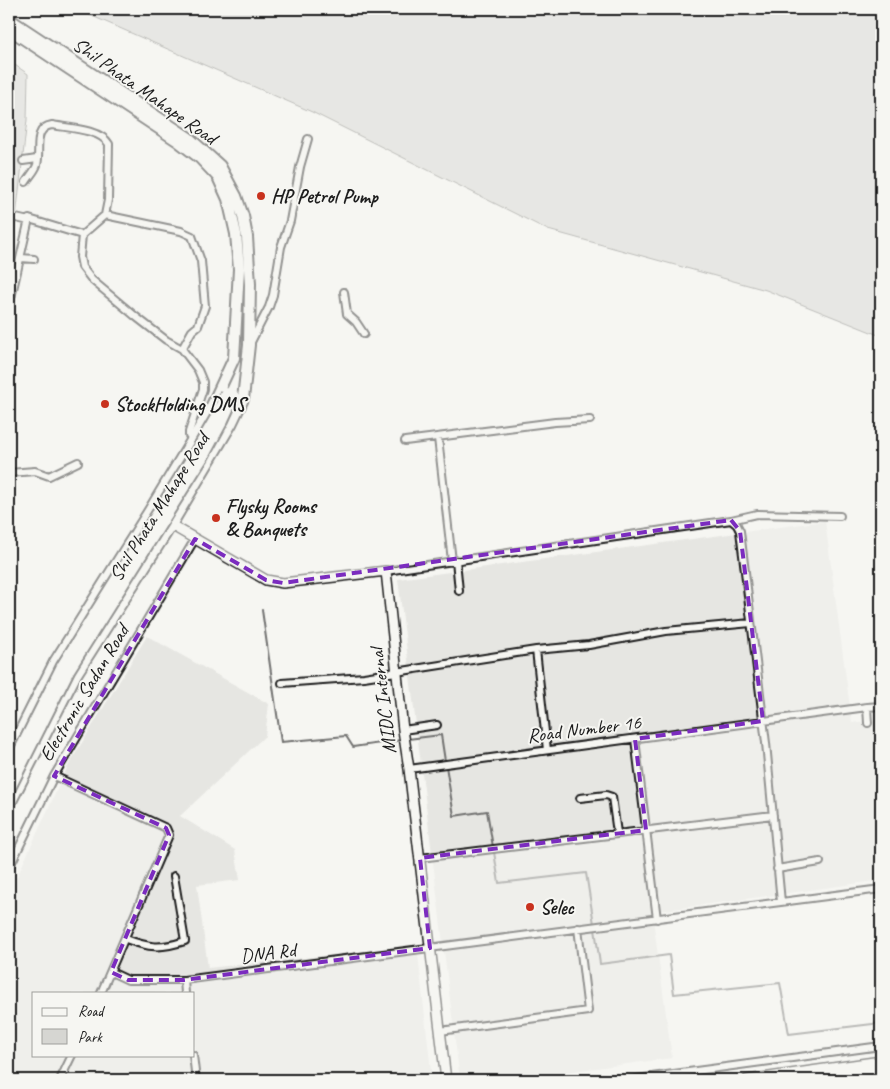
<svg xmlns="http://www.w3.org/2000/svg" width="890" height="1089" font-family="Caveat,sans-serif">
<style>
.built{fill:#e6e6e2;fill-rule:evenodd}
.green{fill:#d6d6d2;stroke:#797977}
.lines{fill:none;stroke-linecap:round;stroke-linejoin:round}
.stream{stroke:#727271;stroke-width:2}
.street-casing{stroke:#1c1c1c;stroke-width:10}
.secondary-casing{stroke:#1c1c1c;stroke-width:12}
.primary-casing{stroke:#1c1c1c;stroke-width:14}
.street{stroke:#f6f6f2;stroke-width:6}
.secondary{stroke:#f6f6f2;stroke-width:9}
.primary{stroke:#f6f6f2;stroke-width:10}
.primary-bridge-casing{stroke:#1c1c1c;stroke-width:14;stroke-linecap:butt}
.primary-bridge{stroke:#f6f6f2;stroke-width:10}
.marked{fill:none;stroke:#7b2cbf;stroke-width:4;stroke-dasharray:10 6;stroke-linejoin:round}
.poi-dot{fill:#c8321e;stroke:#f6f6f2;stroke-width:2}
.labels{text-anchor:middle;dominant-baseline:central;stroke-width:4;stroke-linejoin:round;paint-order:stroke}
.street-label{font-size:20px;fill:#1c1c1c;stroke:#f6f6f2}
.poi-label{font-size:20px;font-weight:bold;fill:#1c1c1c;stroke:#f6f6f2;text-anchor:start}
</style>
<rect width="100%" height="100%" fill="#f6f6f2"/>
<filter id="ink" filterUnits="userSpaceOnUse"><feTurbulence type="fractalNoise" baseFrequency=".02" numOctaves="2"/><feDisplacementMap in="SourceGraphic" scale="10" xChannelSelector="R" yChannelSelector="G"/><feConvolveMatrix kernelMatrix="1 2 1 2 8 2 1 2 1" color-interpolation-filters="sRGB"/></filter>
<g filter="url(#ink)">
<!-- built -->
<path class="built" d="M825,521L852,723L881,719V880L652,912L672,1058L504,1080H460L398,579Z
M147,636L269,704L265,736L180,816L235,850L240,880L197,885L208,968L417,946L432,1080H9V894L69,764ZM34,993H194V1055H34Z"/>
<!-- green -->
<path class="green" d="M76,9H881V336L766,290L548,230L312,112Z
M9,61L28,74L27,120L9,279Z"/>
<g class="lines">
<!-- stream -->
<path class="stream" d="M262,610L281,742L346,736L353,747L401,740
M408,739L441,735L445,761
M446,766L454,816L487,811L493,847
M494,852L499,883L586,873L594,924
M595,929L600,964L669,955L674,994L780,983L789,1034L881,1023"/>
<defs>
<path id="street" d="M23,161L37,159
M26,182C29,177 35,171 37,165C41,151 32,128 52,125C68,128 100,129 109,144L108,200L105,215L82,235L80,257L82,267L92,280L135,316L166,340L182,349L198,370L203,382V389L189,432V436L194,440
M105,215L181,231L192,236L201,261L205,306L198,326L192,331L182,349
M16,218L29,221
M21,258L34,259
M344,292L347,314L356,322L364,334
M9,307L29,219L82,235
M251,342L269,307L273,295L281,247L290,221L300,167L308,139
M438,438L452,561
M405,441L555,422L590,420
M9,473L35,471L49,476L78,462
M731,520L757,514L840,516
M456,560L459,591
M386,571L731,520L737,525L740,531L766,743L781,902
M536,650L547,750
M282,683L364,677L536,650L589,645L666,631L751,623
M867,707L868,723
M403,730L437,725
M635,739L657,919
M409,769L867,707L881,706
M54,776L166,828L169,835L101,993
M580,798L606,795L612,797L617,833
M420,858L773,815
M9,868L54,776L195,539
M777,869L820,862
M126,939C149,948 161,949 185,941L174,876
M111,972L128,980H184L881,889
M184,980L185,993
M440,1031L588,1011L578,928
M193,1055L196,1080
M60,1080L72,1055
M629,1080L881,1046"/>
<path id="secondary" d="M166,522L266,580L283,583L386,571L403,730L409,769L446,1080
M747,1080L881,1061
M796,1080L881,1068"/>
<path id="primary" d="M9,19L189,138L220,166L236,196L243,216L247,237L250,284L249,345L243,399L231,424L171,525L76,674L9,805
M9,29L178,141L200,158L218,177L228,199L236,234L239,269L234,358L208,414L149,512L55,662L9,754"/>
</defs>
<!-- street casing -->
<use href="#street" class="street-casing"/>
<!-- secondary casing -->
<use href="#secondary" class="secondary-casing"/>
<!-- primary casing -->
<use href="#primary" class="primary-casing"/>
<!-- street -->
<use href="#street" class="street"/>
<!-- secondary -->
<use href="#secondary" class="secondary"/>
<!-- primary -->
<use href="#primary" class="primary"/>
<defs>
<path id="primary-bridge" d="M9,772L62,666L195,453L216,417L226,393
M9,790L69,670L203,457L223,420L234,396"/>
</defs>
<!-- primary-bridge casing -->
<use href="#primary-bridge" class="primary-bridge-casing"/>
<!-- primary-bridge -->
<use href="#primary-bridge" class="primary-bridge"/>
</g>
</g>
<!-- marked area -->
<path d="M0 0H890V1089H0ZM731,520L740,531L763,721L635,739L646,830L420,858L430,948L184,980H128L111,972L169,835L166,828L54,776L195,539L266,580L283,583Z" fill="#f6f6f2" fill-opacity=".55" fill-rule="evenodd"/>
<path class="marked" d="M731,520L740,531L763,721L635,739L646,830L420,858L430,948L184,980H128L111,972L169,835L166,828L54,776L195,539L266,580L283,583Z"/>
<!-- markers -->
<g class="poi-dot">
<circle cx="261" cy="196" r="5"/>
<circle cx="105" cy="404" r="5"/>
<circle cx="216" cy="518" r="5"/>
<circle cx="530" cy="907" r="5"/>
</g>
<g class="labels">
<!-- street labels -->
<g class="street-label">
<text transform="translate(145 91) rotate(35)">Shil Phata Mahape Road</text>
<text transform="translate(159 507) rotate(-58)">Shil Phata Mahape Road</text>
<text transform="translate(84 693) rotate(-59)">Electronic Sadan Road</text>
<text transform="translate(383 701) rotate(-97)">MIDC Internal</text>
<text transform="translate(584 729) rotate(-7)">Road Number 16</text>
<text transform="translate(268 953) rotate(-7)">DNA Rd</text>
</g>
<!-- poi labels -->
<g class="poi-label">
<text x="271" y="196">HP Petrol Pump</text>
<text x="115" y="404">StockHolding DMS</text>
<text x="226" y="506">Flysky Rooms<tspan x="226" dy="23">&amp; Banquets</tspan></text>
<text x="540" y="907">Selec</text>
</g>
</g>
<!-- margin -->
<rect width="890" height="1089" fill="none" stroke="#f6f6f2" stroke-width="30"/>
<rect x="15" y="15" width="860" height="1059" fill="none" stroke="#1c1c1c" stroke-width="2" filter="url(#ink)"/>
<!-- legend -->
<rect x="32" y="992" width="162" height="65" fill="#f6f6f2" stroke="#9f9f9c"/>
<rect x="42" y="1008" width="25" height="8" fill="#f6f6f2" stroke="#9f9f9c"/>
<text x="78" y="1016" font-size="15" fill="#1c1c1c">Road</text>
<rect x="42" y="1029" width="25" height="15" fill="#d6d6d2" stroke="#9f9f9c"/>
<text x="78" y="1042" font-size="15" fill="#1c1c1c">Park</text>
</svg>
